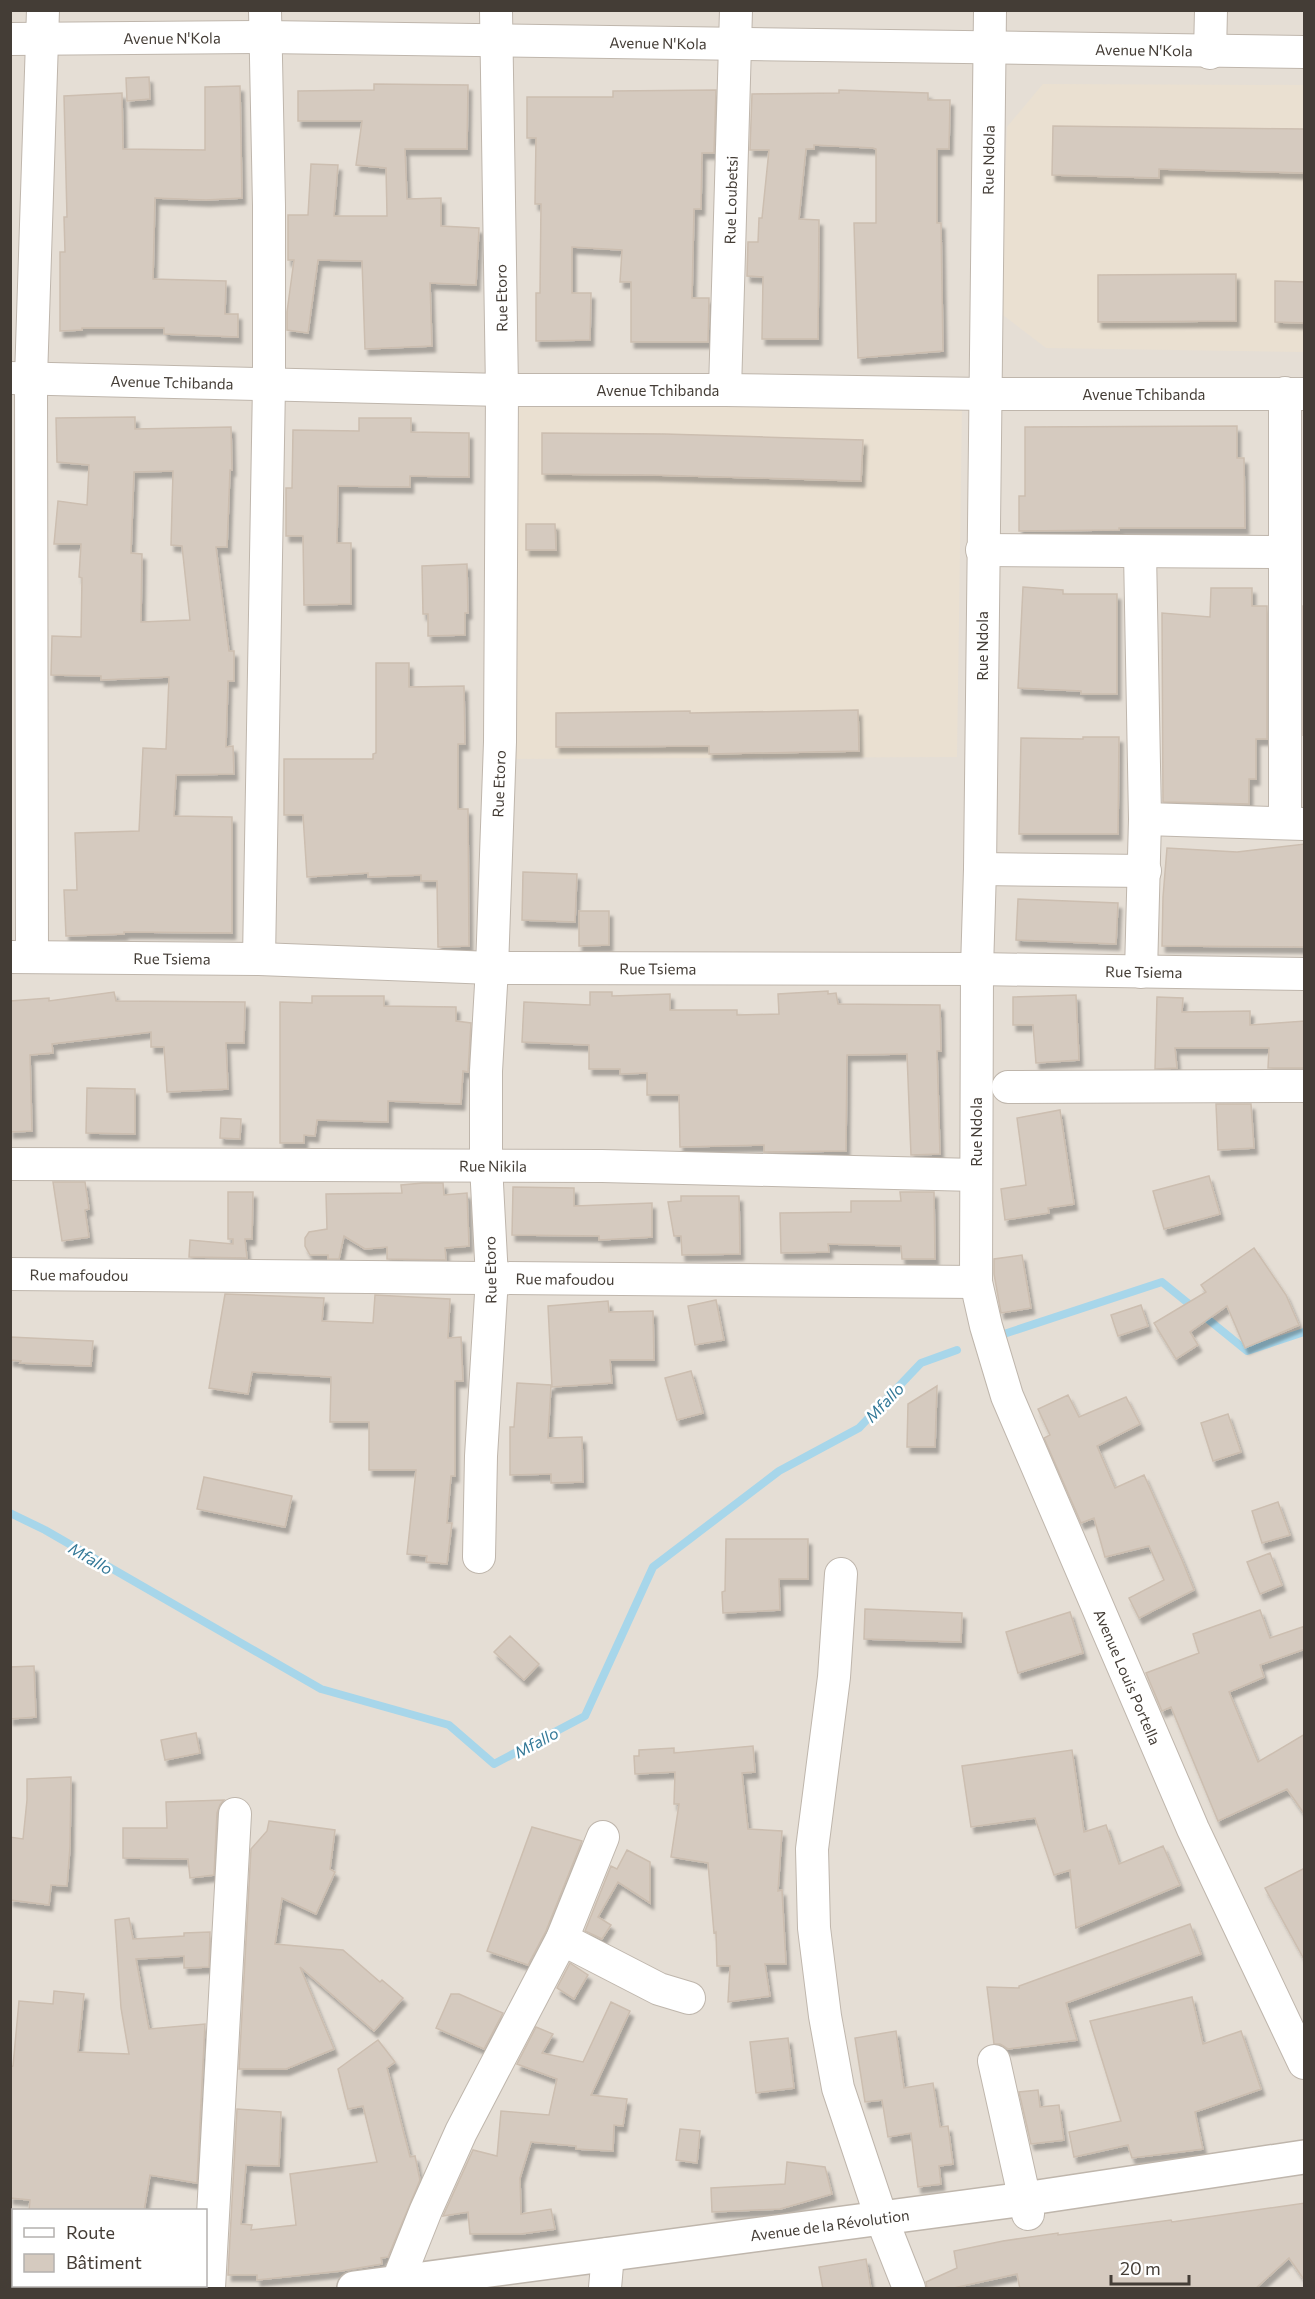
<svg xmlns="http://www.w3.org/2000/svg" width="1315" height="2299" font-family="Commissioner,sans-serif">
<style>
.residential{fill:#e5ded5;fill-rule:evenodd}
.education{fill:#eae0d1}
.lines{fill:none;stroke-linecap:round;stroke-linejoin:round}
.stream{stroke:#a7d6ea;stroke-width:8}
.building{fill:#d5cabf;stroke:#ccbeb0;stroke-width:1.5;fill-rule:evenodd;filter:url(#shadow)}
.minor-casing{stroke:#bfb6ac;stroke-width:34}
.tertiary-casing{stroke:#bfb6ac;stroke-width:36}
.minor{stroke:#fff;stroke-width:32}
.tertiary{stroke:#fff;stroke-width:33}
.labels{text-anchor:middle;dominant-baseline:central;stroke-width:5;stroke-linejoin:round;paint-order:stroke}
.street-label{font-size:15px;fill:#443d36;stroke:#fff}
.water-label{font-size:16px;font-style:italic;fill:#347998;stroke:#fff}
</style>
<defs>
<filter id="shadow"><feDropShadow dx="3.5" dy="6" stdDeviation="1.5" flood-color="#0004"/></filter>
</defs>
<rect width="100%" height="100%" fill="#f2ede6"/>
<!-- residential -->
<path class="residential" d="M11,11H1304V2288H11ZM14,2210H206V2286H14Z"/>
<!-- education -->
<path class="education" d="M1043,84L1304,85V352L1046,348L999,312L1007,127Z
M507,399L962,406L957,757L506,759Z"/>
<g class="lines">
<!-- stream -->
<path class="stream" d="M1001,1335L1162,1282L1247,1351L1304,1332
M10,1513L45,1530L321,1689L449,1725L494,1764L585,1716L653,1567L779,1471L859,1428L921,1363L957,1350"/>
</g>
<!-- building -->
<path class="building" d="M149,77L150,99L127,101L126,78Z
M374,84L468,85L467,149H405L407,199L441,198V226L479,228L476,285L430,283L432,346L365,349L362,261L318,260L308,333L287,330V312L294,260H288V215H308L311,164L338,165L334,216H387L386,168L356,165L362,121H298V91L374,90Z
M240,86L242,198L206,200L155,198L153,279L226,281L225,314H238V337L164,334V328H82V330L60,331V252H65L64,217H67L64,96L122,93L123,149L205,150V87Z
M716,90L714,153H702L701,209H694L692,298H709L708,342H631V282H620L622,250L572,247V293H591L590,340L536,341V293H540L541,204H535L536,138H527V97H613V91Z
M839,90L928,93V100H950L949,149H937V223H941L943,351L858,358L854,223H876V149L873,148L814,145V149H806L799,219L819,220L818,339H762L763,277L747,276L748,242H758L759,218H762L769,150H750L752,94L839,93Z
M1053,126L1305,129V173L1159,169V178L1052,175Z
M1236,274V321L1098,322V275Z
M1275,281L1305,282V323L1275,322Z
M135,417V429L231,427L232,470H230L227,547H216L229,651H234V681H228L226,747L233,746L234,774L176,775L174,816L232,817V933L124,932V934L66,936L64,890H77L75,833L139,831L143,748L166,749L169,677L101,680V676L51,675L52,636L81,637L82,578L79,577L81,544H54L58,501L87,505L89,465L57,462L56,418ZM173,471L171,545L182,546L190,620L141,622L142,554L131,553L134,472Z
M359,418H411V432L469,433V477L410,476V487L338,486L337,543H351V604L304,605L303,536H286V488H292L293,430L359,431Z
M1237,426V458H1244L1245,528H1119V530L1019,531V496H1025V427Z
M542,433L665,434L863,440L861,481L653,475L542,474Z
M526,524H555L556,550H526Z
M467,564L468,613H465V635L428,636V614H423L422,566Z
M1023,587L1063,590V594H1117V694H1081V691L1018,688Z
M1211,588H1252V606H1267V739H1256V779H1249V804L1163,802L1162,613L1210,617Z
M1303,606H1305L1303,736Z
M376,663H409V687L464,686L465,744H458V809H468L469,946L438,947L437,881H421V875L368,877V873L307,877L303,815H284V759H373V754L376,753Z
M858,710L859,751L709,754V746L556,747V713L690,711V713Z
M1083,737H1119L1118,834H1019L1021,738L1083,739Z
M1305,844V947L1162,946L1163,897L1167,848L1237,852Z
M523,872L577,874L575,922L522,920Z
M1018,899L1118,903L1116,944L1016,940Z
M579,911H609V945L579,946Z
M828,991V994L836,993L838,1004L940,1005L941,1051H937L940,1154L911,1155L907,1054L847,1055L846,1151L764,1152V1145L680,1147L679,1095H647V1073L620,1074V1069H589V1045L522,1042L524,1002L590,1005V992H612V996L670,994V1010H737V1015L779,1014L778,994Z
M114,992L116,1001L245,1002L244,1043H226L228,1089L167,1092L164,1047H151V1032L52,1044L53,1053L30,1055L32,1131L10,1132V1001L49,998V1001Z
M1076,995L1079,1060L1036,1063L1033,1025H1013V997Z
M312,996H384V1006L456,1007V1021L471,1023L468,1072L463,1071L461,1104L388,1101V1122L317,1120L315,1136L304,1135V1143H280V1002L312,1003Z
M1157,997L1183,998L1182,1012L1250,1011V1025L1305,1021V1068H1268L1269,1048H1175L1177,1068L1155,1069Z
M87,1088L135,1089V1134L86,1133Z
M1216,1104H1251L1254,1148L1218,1150Z
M1060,1110L1074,1204L1048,1208L1049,1213L1005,1220L1001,1189L1026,1185L1017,1118Z
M221,1118L241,1119L240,1139L220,1138Z
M1209,1176L1220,1214L1164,1229L1153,1191Z
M53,1182H85L89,1209L85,1210L89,1237L62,1241Z
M423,1183H443L444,1195L467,1193L469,1246L445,1248L446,1260L387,1259V1247L365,1249L344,1236L339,1259H328V1255H310L305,1246V1238L309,1232L327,1229L326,1194L402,1193L401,1185Z
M513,1187L574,1188V1206L652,1203V1237L599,1240V1236L512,1235Z
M228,1192H253L252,1239H245L247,1258L189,1257L190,1240L233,1244V1239H228Z
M900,1192H934L935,1259H902L901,1246L828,1244L829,1252L781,1253L780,1213L851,1212V1201H901Z
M681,1196H739L740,1254L682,1255L681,1236H674L668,1202L681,1201Z
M1254,1248L1286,1295L1299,1325L1245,1348L1227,1306L1190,1332L1198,1345L1176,1359L1154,1323L1206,1292L1201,1285Z
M1022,1255L1031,1308L1001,1313L994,1274V1259Z
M225,1294L324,1298L322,1321L373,1323L375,1295L450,1299L448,1338L461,1337L463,1381H455V1476H451L447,1523H452L447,1564L426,1562L427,1556L407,1554L416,1470H369V1422H330L331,1377L252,1372L248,1394L209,1388Z
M716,1300L724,1340L695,1345L688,1306Z
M608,1301L609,1312L653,1311L654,1360H610L612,1383L552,1387L548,1306Z
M1141,1305L1148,1326L1118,1336L1111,1315Z
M10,1337L93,1341L91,1366L20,1363L21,1361L10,1360Z
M691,1371L703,1413L677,1420L665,1378Z
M517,1383L551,1385L548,1438L582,1437L583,1482L551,1483V1474L510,1475V1427H514Z
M937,1386L935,1447H907L908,1404Z
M1068,1395L1079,1417L1126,1397L1140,1424L1097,1446L1115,1488L1144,1475L1182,1560L1194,1590L1139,1618L1129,1598L1164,1580L1149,1546L1105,1557L1094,1518L1081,1523L1044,1438L1050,1435L1038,1409Z
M1228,1414L1241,1452L1213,1461L1201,1423Z
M204,1477L292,1496L285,1527L197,1509Z
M1278,1502L1290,1535L1262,1543L1252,1511Z
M726,1539H808V1579H779L780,1610L723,1613L722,1592L725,1591Z
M1270,1553L1282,1585L1260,1594L1247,1562Z
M865,1609L962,1613L961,1642L864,1639Z
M1260,1610L1270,1638L1305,1626V1649L1260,1665L1264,1677L1229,1692L1258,1762L1305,1734V1815L1287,1789L1218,1821L1171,1707L1162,1711L1146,1673L1199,1653L1193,1634Z
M1070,1612L1083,1653L1018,1673L1006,1632Z
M510,1636L539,1664L524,1680L494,1652Z
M34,1666L36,1717L10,1719V1667Z
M196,1733L200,1753L165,1760L161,1740Z
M753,1746L755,1772L742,1773L748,1829L782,1831L778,1891L782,1890L786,1964H765L770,1996L728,2002L730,1966H717L716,1932L714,1933L708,1863L671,1857L679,1804H674L675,1772L635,1774L634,1756H639V1750L674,1748V1753Z
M1072,1750L1084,1832L1106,1825L1119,1864L1163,1846L1180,1885L1076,1928L1070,1870L1054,1875L1035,1818L971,1827L962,1766Z
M71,1777L70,1847L67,1886L51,1885L49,1905L10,1900V1837L23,1839L27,1800V1779Z
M224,1800L220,1805L217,1813L214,1875L190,1878L188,1859L123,1858V1828H167L166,1802Z
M269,1821L335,1830L330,1869L335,1872L316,1914L282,1898L275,1944L343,1950L380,1982L382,1980L403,1998L374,2031L300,1967L334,2049L286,2069H239L251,1849L267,1831Z
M532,1827L582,1841L546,1931L528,1965L487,1951Z
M627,1850L650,1862V1903L618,1882L598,1917L611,1925L602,1939L585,1931L611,1866L617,1869Z
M1305,1868V1961L1265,1888Z
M129,1918L133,1939L184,1936V1933L210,1932L209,1967L184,1968V1956L136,1959L149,2029L205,2024L197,2183L150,2175L144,2211H29L30,2200L10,2198V2067L13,2066L19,2001L53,2004L54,1991L84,1994L78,2052L129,2054L121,2008L115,1920Z
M1190,1924L1201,1954L1066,2003L1077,2040L1008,2049L1000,2044H994L987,1987L1019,1988V1986Z
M570,1963L588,1975L574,1999L557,1988Z
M451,1994H459L503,2013L484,2049L436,2028Z
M1192,1997L1203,2044L1241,2031L1261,2089L1195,2112L1203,2149L1132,2158L1128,2145L1074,2157L1069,2132L1121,2121L1090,2021Z
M611,2002L630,2011L591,2095L627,2099L623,2126L614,2125L613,2151L576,2149V2146L531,2142L520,2178L521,2214L551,2209L555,2229L521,2234H470L468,2212L443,2216L473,2150L497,2156L501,2111L549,2115L557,2079L517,2064L536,2027L553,2034L542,2053L583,2062Z
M896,2031L904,2088L933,2083L940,2127L948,2126L953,2164L939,2166L941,2184L918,2187L911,2133L888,2137L882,2100L865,2102L855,2038Z
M788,2038L794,2088L756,2093L750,2042Z
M378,2040L395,2062L387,2068L410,2157L415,2156L420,2180L388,2257L381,2258L382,2264L341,2271L257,2280V2275H228L237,2109L281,2112L279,2166L246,2165L241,2224L252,2225L251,2230L296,2225L290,2174L377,2162L363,2106L348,2109L338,2069Z
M1038,2090L1040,2107L1059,2105L1064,2140L1031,2144L1019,2092Z
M680,2129L700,2131L697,2163L676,2160Z
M787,2162L825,2167L832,2194L780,2209L712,2212L711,2188L785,2184Z
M1305,2203V2281L1289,2258L1255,2289H1020L1017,2274L949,2289H927L926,2282L957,2268L954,2251L1003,2241L1058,2233V2235L1171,2220L1172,2222Z
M866,2259L871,2289H823L819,2267Z"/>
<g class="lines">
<defs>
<g id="minor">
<path id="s1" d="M990,10L980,869L977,969L976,1282L986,1326L1007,1396L1193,1829L1304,2063"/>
<path id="s2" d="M10,39L265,37L1304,52"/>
<path d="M1210,53L1211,10"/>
<path id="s3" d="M10,378L502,390H725L984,394H1304"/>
<path id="s4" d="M725,390L736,10"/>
<path d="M982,550L1284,552"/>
<path d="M1140,552L1145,819L1141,972"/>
<path d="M1145,819L1304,824"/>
<path d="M1285,823V393"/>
<path d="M980,869L1145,871"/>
<path id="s5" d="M10,957L259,959L492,968L977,969L1304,974"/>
<path d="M32,957L31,378L43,10"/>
<path d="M259,959L269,384V206L265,10"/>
<path d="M1008,1087L1304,1086"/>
<path id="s6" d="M10,1164L602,1166L976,1175"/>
<path id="s7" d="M10,1274L976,1282"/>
<path id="s8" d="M479,1557L481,1456L492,1278L486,1165V1071L492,968L500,742L502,390L496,10"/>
<path d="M841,1574L834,1677L812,1849L814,1928L825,2016L838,2088L881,2217L909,2288"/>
<path d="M562,1939L659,1989L689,1998"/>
<path d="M994,2061L1028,2214"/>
<path d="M209,2288L235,1814"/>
<path d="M395,2288L426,2210L461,2132L562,1939L603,1837"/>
<path d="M605,2288L608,2254"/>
</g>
<g id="tertiary">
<path id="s9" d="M354,2288L1024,2199L1304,2157"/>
</g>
</defs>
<!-- minor casing -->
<use href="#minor" class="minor-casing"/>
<!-- tertiary casing -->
<use href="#tertiary" class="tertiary-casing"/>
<!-- minor -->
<use href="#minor" class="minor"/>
<!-- tertiary -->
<use href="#tertiary" class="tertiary"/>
</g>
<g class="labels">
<!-- street labels -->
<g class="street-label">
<text stroke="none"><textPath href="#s2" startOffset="162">Avenue N'Kola</textPath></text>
<text stroke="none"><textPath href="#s2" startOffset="648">Avenue N'Kola</textPath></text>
<text stroke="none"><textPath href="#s2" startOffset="1134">Avenue N'Kola</textPath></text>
<text transform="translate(988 160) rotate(-89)">Rue Ndola</text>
<text stroke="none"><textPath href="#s4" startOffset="190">Rue Loubetsi</textPath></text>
<text transform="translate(501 298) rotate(-91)">Rue Etoro</text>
<text stroke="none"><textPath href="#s3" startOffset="162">Avenue Tchibanda</textPath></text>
<text stroke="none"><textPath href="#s3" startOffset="648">Avenue Tchibanda</textPath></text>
<text stroke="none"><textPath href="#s3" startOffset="1134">Avenue Tchibanda</textPath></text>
<text transform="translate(982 646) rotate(-90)">Rue Ndola</text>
<text stroke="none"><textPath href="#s8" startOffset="774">Rue Etoro</textPath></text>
<text stroke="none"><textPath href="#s5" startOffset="162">Rue Tsiema</textPath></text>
<text stroke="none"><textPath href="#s5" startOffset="648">Rue Tsiema</textPath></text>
<text stroke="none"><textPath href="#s5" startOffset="1134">Rue Tsiema</textPath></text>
<text transform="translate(976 1132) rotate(-90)">Rue Ndola</text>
<text stroke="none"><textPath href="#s6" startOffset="483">Rue Nikila</textPath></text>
<text transform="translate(490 1270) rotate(-91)">Rue Etoro</text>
<text stroke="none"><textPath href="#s7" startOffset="69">Rue mafoudou</textPath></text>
<text stroke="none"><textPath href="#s7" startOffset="555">Rue mafoudou</textPath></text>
<text stroke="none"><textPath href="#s1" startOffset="1696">Avenue Louis Portella</textPath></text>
<text stroke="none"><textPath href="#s9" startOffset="480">Avenue de la Révolution</textPath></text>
</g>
<!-- water labels -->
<g class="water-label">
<text transform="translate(884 1402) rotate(-46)">Mfallo</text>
<text transform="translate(91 1558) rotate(30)">Mfallo</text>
<text transform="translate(536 1742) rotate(-28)">Mfallo</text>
</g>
</g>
<!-- border -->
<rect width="1315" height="2299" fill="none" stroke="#443d36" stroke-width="24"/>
<!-- legend -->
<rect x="12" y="2209" width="195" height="78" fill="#ffffff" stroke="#b4b1af" stroke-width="1.5"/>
<rect x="24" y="2228" width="30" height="9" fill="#ffffff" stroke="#b4b1af" stroke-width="1.5"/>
<text x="66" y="2239" font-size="18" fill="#443d36">Route</text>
<rect x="24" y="2254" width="30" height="18" fill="#d5cabf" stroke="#b4b1af" stroke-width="1.5"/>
<text x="66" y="2269" font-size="18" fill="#443d36">Bâtiment</text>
<!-- scale -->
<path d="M1111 2275v9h78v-9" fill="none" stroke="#443d36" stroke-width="3"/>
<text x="1120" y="2275" font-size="18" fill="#443d36" stroke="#ffffff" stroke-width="4.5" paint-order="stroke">20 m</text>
</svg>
